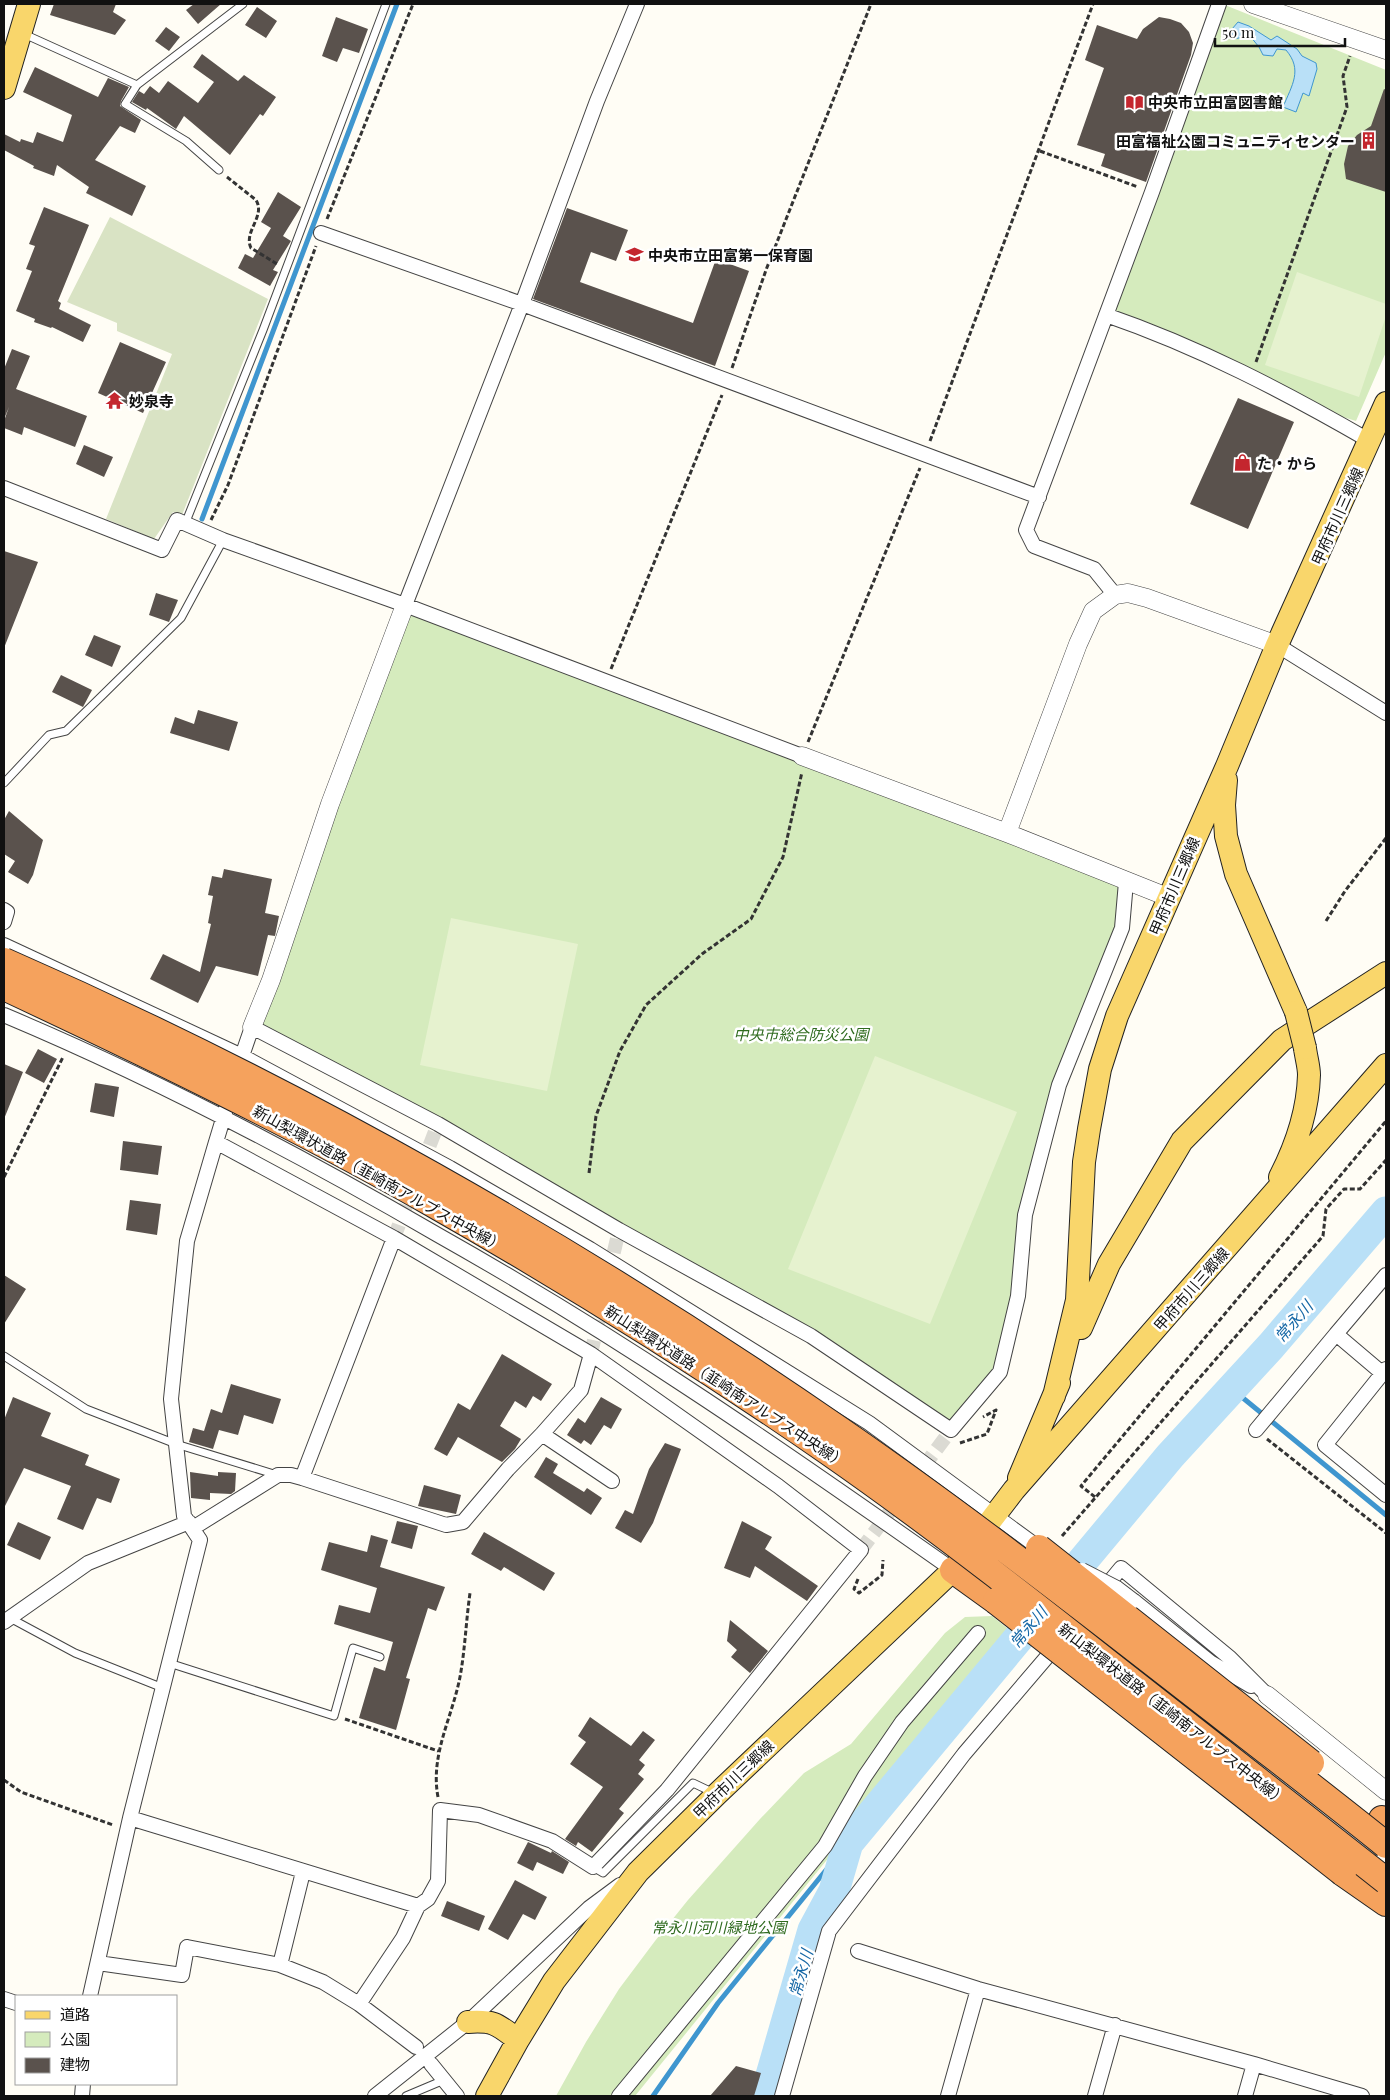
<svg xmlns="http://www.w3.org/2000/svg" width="1390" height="2100" font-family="'Playfair Display','Noto Sans JP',serif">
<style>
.green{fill:#d5ebbd}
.cemetery{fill:#d9e3c4}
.pitch{fill:#e6f2cf}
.water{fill:#b9e0f7;stroke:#3f96cf}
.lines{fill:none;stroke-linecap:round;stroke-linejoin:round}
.stream{stroke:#3f96cf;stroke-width:5}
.river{stroke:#b9e0f7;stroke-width:31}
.building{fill:#5a524d}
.minor-tunnel{stroke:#dbdad3;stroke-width:14;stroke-dasharray:14 7;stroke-linecap:butt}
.service-casing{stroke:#444;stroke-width:9}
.minor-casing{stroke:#444;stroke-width:16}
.tertiary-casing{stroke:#444;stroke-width:19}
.primary-casing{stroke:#222;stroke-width:24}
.motorway-casing{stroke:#222;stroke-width:28}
.path{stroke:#333;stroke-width:3;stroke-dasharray:5 2.5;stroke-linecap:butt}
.service{stroke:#fff;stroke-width:7}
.minor{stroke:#fff;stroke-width:14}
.tertiary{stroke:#fff;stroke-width:18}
.primary{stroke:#f9d66b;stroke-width:22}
.motorway{stroke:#f5a25d;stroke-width:26}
.minor-bridge-casing{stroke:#444;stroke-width:16;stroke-linecap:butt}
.primary-bridge-casing{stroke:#222;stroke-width:24;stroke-linecap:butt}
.motorway-bridge-casing{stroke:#222;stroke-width:28;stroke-linecap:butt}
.minor-bridge{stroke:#fff;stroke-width:14}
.primary-bridge{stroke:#f9d66b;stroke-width:22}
.motorway-bridge{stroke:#f5a25d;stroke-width:26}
.labels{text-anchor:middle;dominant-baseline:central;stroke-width:5;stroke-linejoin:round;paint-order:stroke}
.poi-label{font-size:15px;font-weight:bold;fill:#111;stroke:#fff;text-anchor:start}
.street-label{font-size:15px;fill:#111;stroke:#fff}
.park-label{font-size:15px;font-style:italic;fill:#2f6b1f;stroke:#fff}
.water-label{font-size:16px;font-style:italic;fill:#1768a6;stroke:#fff}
</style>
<rect width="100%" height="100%" fill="#fffdf5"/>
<!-- green -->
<path class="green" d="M1225,5L1386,70V352L1356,421L1311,407L1152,331L1113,310Z
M405,605L1126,882L1122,928L1059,1085L1025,1215L1000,1372L951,1430L811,1336L252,1027Z
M992,1616L1012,1632L635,2096H556L586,2042L619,1989L655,1941L688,1900L760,1819L804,1773L851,1744L945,1633L965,1617Z"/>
<!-- cemetery -->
<path class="cemetery" d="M110,217L268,299L182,515L173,512L154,539L106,519L172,354L117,331V323L67,302Z"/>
<!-- pitch -->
<path class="pitch" d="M1297,272L1386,304V316L1359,397L1265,365Z
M451,918L578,944L547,1091L420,1065Z
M875,1056L1017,1112L930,1324L788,1269Z"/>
<!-- water -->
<path class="water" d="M1238,22L1249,26L1271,40L1277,36L1297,49L1302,56L1316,63L1317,69L1309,96L1303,93L1296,112L1283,107C1292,85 1303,70 1286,50L1277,49L1273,56L1263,55L1259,47L1250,36L1233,39L1232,29Z"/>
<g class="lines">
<!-- stream -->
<path class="stream" d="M202,519L397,4
M1232,1389L1386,1515
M653,2096L718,2003L848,1843"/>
<!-- river -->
<path class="river" d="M765,2096L813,1930L834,1891L848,1843L1170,1456L1271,1346L1386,1212"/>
</g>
<!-- building -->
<path class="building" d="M54,4H116L113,12L126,20L115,35L50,15Z
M194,4H221L198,24L186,10Z
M257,7L277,21L266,38L245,25Z
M336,17L368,29L359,53L343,48L337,62L322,56Z
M1159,17L1170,19L1181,23L1189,32L1193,43L1191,55L1146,182L1101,166L1105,154L1077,145L1104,68L1085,60L1097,25L1137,39L1143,29Z
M166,27L180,37L169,51L155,41Z
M202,54L238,81L244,75L276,97L263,116L260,114L230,155L184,116L176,129L147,108L146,110L132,102L139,91L144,94L150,86L159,93L168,81L198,103L214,82L193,67Z
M35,67L98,97L108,78L129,87L121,101L120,106L141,120L135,133L120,126L95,160L146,186L132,216L86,193L89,187L57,165L54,176L33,168L34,166L4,150V134L20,142L21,139L33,143L37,132L63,142L72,115L23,92Z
M1384,89L1386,90V192L1346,179L1344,164L1348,146L1357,135L1371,126Z
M278,192L301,207L283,236L291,241L273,270L278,272L270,286L238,268L245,254L253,258L271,228L261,222Z
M44,207L89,225L58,301L61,303L59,309L91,325L83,342L52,327L51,328L34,322L35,319L16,311L32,271L26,269L35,246L29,244Z
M567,208L628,230L616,261L591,252L580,282L693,323L716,259L749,271L715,366L533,299Z
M120,342L166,362L143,413L98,393Z
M12,349L30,356L16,389L87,416L75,447L24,427L22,435L4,428V421L9,407L4,419V369Z
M1238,398L1294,422L1248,529L1190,504Z
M84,445L113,457L104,477L76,464Z
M4,551L38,562L4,648Z
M156,593L178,600L169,622L149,615Z
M94,635L121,646L112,667L85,655Z
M61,675L92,690L83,707L52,692Z
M198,710L238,722L229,751L170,733L175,717L194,724Z
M9,811L43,840L33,875L28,884L8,872L15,861L4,854V820Z
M224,869L272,879L265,913L279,916L275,936L268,935L258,976L216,966L198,1003L150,979L163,954L200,972L211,924L208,923L213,896L208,895L212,876L222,878Z
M38,1049L57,1059L44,1083L25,1073Z
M4,1064L23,1072L4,1119Z
M95,1083L119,1087L114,1117L90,1112Z
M123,1141L162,1146L158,1175L120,1170Z
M130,1200L161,1204L157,1235L126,1230Z
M4,1275L26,1289L4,1324Z
M502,1354L552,1384L541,1401L533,1396L526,1408L515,1401L500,1426L521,1439L515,1449L502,1462L458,1437L447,1456L434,1449L458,1403L470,1410Z
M231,1384L281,1399L273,1424L244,1415L238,1435L219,1430L213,1449L189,1442L193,1428L204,1431L211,1409L222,1413Z
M13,1397L51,1413L41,1436L89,1455L85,1465L120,1479L111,1503L97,1498L83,1530L57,1519L71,1486L24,1468L4,1508V1420Z
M601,1397L622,1409L611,1429L604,1425L591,1445L584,1440L581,1444L567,1435L578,1418L585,1423Z
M665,1443L681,1449L653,1523L641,1543L615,1528L625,1510L633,1514L649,1469Z
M546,1457L558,1464L553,1473L584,1492L587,1488L602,1498L591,1515L534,1477Z
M190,1472L218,1476V1472L236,1473L235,1491L231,1494L210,1493V1500L191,1498Z
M424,1485L461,1495L456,1514L418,1506Z
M397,1521L418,1526L412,1549L391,1543Z
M742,1521L772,1537L765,1549L818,1586L807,1601L755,1566L750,1578L724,1568Z
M18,1522L51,1537L40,1560L7,1545Z
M484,1532L555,1573L544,1591L504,1567L501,1571L471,1554Z
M371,1535L388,1540L380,1567L445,1587L436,1611L428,1608L406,1678L410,1679L396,1730L359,1718L374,1667L385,1671L393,1642L334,1624L339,1605L370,1613L377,1588L321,1570L329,1542L367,1552Z
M730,1620L768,1651L750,1673L731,1657L737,1650L727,1641Z
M590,1717L631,1746L643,1731L655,1740L639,1760L645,1765L638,1774L644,1779L619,1809L624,1813L592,1852L578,1842L576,1846L565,1839L603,1787L570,1764L586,1742L578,1736Z
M528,1842L551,1853L552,1851L569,1862L563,1874L537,1862L533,1871L517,1863Z
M515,1880L547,1897L535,1920L523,1914L508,1940L488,1929Z
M447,1901L485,1916L479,1931L441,1916Z
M736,2066L761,2073L754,2096H710Z"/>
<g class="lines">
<!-- minor-tunnel -->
<path class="minor-tunnel" d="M422,1165L438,1124
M394,1238L413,1187
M609,1273L619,1230
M591,1354L603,1299
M861,1550L951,1430"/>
<defs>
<path id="service" d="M24,34L137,85L243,4
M137,85L125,104L186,141L219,170
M185,524L263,330L386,4
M4,783L49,735L66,731L181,618L223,540
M4,1356L86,1409L176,1444L277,1475
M10,1618L75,1653L163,1688
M169,1663L334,1716L353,1648L380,1657
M593,1867L603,1873L693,1783L714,1793
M406,2096L444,2080"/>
<path id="minor" d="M321,233L522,304L1039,497
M1106,315C1199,347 1285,392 1370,441
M4,488L162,550L177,520L223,540L405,605L802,756
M1115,595L1094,569L1034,546L1026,530L1152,192L1219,4
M405,605L522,304L597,101L637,4
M1277,645L1386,713
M4,910L7,912L4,922
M4,945L242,1056L450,1168L590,1249L869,1423L1039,1548
M4,1015C154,1078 297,1153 438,1235C523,1283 607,1334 688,1388C778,1447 865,1508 953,1570
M216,1142L242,1056L252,1027L438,1124L619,1230L811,1336L951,1430L1000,1372L1018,1296L1025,1215L1059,1085L1122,928L1126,882
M1386,1369L1325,1445L1386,1495
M1382,1373L1336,1334L1386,1275
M1256,1430L1336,1334
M542,1434L612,1481
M302,1478L394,1238
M1102,1591L1121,1568L1230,1658L1267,1695
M1134,1601L1210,1662L1251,1686
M4,1622L88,1563L189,1522
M130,1818L418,1906L428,1899L438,1881L440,1810L479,1815L552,1841L593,1867L667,1790L861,1550L778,1486L591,1354L581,1390L542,1434L508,1469L463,1522L446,1525L302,1478L291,1475H278L193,1528
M858,1951L978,1989L1254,2064L1362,2096
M98,1963L182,1975L187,1947L280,1965L323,1982L359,2004L416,2047
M280,1965L303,1872
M90,1996L130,1818L200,1540L184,1516L171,1399L187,1241L216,1142L394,1238L591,1354
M4,1999L16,2003
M359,2004L403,1938L418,1906
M431,2064L457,2096
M82,2096L83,2084
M375,2096L468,2022L589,1908L620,1885
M619,2096L825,1846L865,1776L902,1722L978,1633
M782,2096L829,1931L964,1754L1058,1644
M948,2096L978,1989
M1095,2096L1115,2025
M1245,2096L1254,2064"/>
<path id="tertiary" d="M1253,4L1386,50
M802,756L1007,833L1170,898
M1007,833L1078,644L1093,611L1115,595L1128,593L1147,598L1277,645
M252,1027L271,980L330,804L405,605
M1267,1695L1386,1791"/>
<path id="primary" d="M4,88L29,4
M1226,780L1224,805L1226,836L1236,874L1296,1012
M1280,1177C1296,1146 1308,1110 1309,1075C1309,1066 1306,1057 1305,1048
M1081,1328L1109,1264L1182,1141L1282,1040L1386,973
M1054,1396L1077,1300L1084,1162L1089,1129L1100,1069L1117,1016L1227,766L1277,645L1386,403
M1019,1478L1059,1383
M468,2022C495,2020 498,2025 518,2040
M487,2096L518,2040L554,1981L638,1872L717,1794L953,1570L1014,1490L1386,1065"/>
<path id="motorway" d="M953,1570L996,1601
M1382,1819L1386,1823
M1343,1873L1386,1903"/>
</defs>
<!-- service casing -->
<use href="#service" class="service-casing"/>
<!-- minor casing -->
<use href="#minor" class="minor-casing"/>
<!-- tertiary casing -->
<use href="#tertiary" class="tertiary-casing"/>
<!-- primary casing -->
<use href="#primary" class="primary-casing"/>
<!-- motorway casing -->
<use href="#motorway" class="motorway-casing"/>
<!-- path -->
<path class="path" d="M1040,151L1138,187
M227,177L256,200C266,216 243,232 251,248L277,264
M327,219L413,4
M1256,362L1347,107L1343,76L1350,56
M732,368L766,270L871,4
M930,441L1093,4
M211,520L228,485L316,246
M611,669L722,395
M808,742L920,468
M1326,921L1345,891L1386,838
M589,1173L596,1116L620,1051L646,1005L702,954L751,919L783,857L802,772
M4,1177L63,1057
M1267,1439L1386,1533
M960,1443L987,1434L996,1410L983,1417
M1095,1497L1081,1486L1386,1121
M1062,1536L1323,1236L1326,1209L1344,1189H1360L1386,1160
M858,1579L854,1589L859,1593L882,1575L883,1560
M345,1719L438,1751
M4,1780L21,1792L113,1825
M438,1797C430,1755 452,1718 460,1677C465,1650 466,1621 470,1593"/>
<!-- service -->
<use href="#service" class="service"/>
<!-- minor -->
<use href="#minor" class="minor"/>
<!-- tertiary -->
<use href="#tertiary" class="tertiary"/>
<!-- primary -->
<use href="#primary" class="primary"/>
<!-- motorway -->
<use href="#motorway" class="motorway"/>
<defs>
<path id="minor-bridge" d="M1082,1570L1117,1588L1134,1601"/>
<path id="primary-bridge" d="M1296,1012L1305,1048"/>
<path id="motorway-bridge" d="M4,961C293,1087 580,1250 840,1430C953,1508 1062,1592 1171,1677C1243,1733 1315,1788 1386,1845
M4,987C149,1055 294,1125 433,1204C568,1281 700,1363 827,1451C925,1519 1019,1592 1112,1666C1204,1738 1295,1809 1386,1881
M1039,1548L1311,1763
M996,1601L1343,1873"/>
</defs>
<!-- minor-bridge casing -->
<use href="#minor-bridge" class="minor-bridge-casing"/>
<!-- primary-bridge casing -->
<use href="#primary-bridge" class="primary-bridge-casing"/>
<!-- motorway-bridge casing -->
<use href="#motorway-bridge" class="motorway-bridge-casing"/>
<!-- minor-bridge -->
<use href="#minor-bridge" class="minor-bridge"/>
<!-- primary-bridge -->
<use href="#primary-bridge" class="primary-bridge"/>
<!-- motorway-bridge -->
<use href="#motorway-bridge" class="motorway-bridge"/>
</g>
<!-- icons -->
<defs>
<symbol id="library-bare" viewBox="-9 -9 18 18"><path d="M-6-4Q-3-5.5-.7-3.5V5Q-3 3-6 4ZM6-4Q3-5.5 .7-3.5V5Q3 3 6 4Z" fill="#c4262e" stroke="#fff" stroke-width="2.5" paint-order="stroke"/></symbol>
<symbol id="building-bare" viewBox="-9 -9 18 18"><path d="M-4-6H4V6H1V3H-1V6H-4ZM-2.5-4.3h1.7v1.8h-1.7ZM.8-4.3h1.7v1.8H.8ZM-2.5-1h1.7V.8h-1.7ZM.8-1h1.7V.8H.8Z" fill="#c4262e" stroke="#fff" stroke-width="2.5" paint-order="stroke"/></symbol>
<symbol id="school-bare" viewBox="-9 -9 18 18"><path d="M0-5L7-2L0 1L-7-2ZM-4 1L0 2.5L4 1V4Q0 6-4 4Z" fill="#c4262e" stroke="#fff" stroke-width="2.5" paint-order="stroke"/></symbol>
<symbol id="temple-bare" viewBox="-9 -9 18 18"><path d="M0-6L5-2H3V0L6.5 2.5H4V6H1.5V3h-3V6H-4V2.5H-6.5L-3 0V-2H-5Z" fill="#c4262e" stroke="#fff" stroke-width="2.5" paint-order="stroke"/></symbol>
<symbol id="shop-bare" viewBox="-9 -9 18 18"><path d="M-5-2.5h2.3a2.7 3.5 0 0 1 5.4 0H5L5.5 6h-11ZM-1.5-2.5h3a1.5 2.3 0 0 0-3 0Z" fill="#c4262e" stroke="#fff" stroke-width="2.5" paint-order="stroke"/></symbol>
</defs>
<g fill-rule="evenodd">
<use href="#library-bare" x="1122" y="90" width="25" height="25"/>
<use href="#building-bare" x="1356" y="128" width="25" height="25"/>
<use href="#school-bare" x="622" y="242" width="25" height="25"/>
<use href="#temple-bare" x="102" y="388" width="25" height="25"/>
<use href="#shop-bare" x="1230" y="450" width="25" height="25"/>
</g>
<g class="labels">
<!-- poi labels -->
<g class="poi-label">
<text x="1148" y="102">中央市立田富図書館</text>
<text x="1355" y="141" text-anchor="end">田富福祉公園コミュニティセンター</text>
<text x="648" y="255">中央市立田富第一保育園</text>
<text x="129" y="401">妙泉寺</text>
<text x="1257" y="463">た・から</text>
</g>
<!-- street labels -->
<g class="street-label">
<text transform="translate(1337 516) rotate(-66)">甲府市川三郷線</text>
<text transform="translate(1174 886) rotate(-67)">甲府市川三郷線</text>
<text transform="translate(379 1178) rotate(29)">新山梨環状道路（韮崎南アルプス中央線）</text>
<text transform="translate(1191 1289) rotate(-49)">甲府市川三郷線</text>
<text transform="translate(726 1386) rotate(33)">新山梨環状道路（韮崎南アルプス中央線）</text>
<text transform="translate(1173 1714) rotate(38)">新山梨環状道路（韮崎南アルプス中央線）</text>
<text transform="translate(733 1779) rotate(-44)">甲府市川三郷線</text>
</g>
<!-- park labels -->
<g class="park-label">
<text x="801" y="1034">中央市総合防災公園</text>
<text x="719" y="1927">常永川河川緑地公園</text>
</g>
<!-- water labels -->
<g class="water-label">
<text transform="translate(1293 1321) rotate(-49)">常永川</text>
<text transform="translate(1028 1627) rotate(-50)">常永川</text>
<text transform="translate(800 1973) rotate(-74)">常永川</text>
</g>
</g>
<!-- border -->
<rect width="1390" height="2100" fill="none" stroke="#111111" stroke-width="10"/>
<!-- legend -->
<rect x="15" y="1995" width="162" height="90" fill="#ffffff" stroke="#a0a0a0"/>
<rect x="25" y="2011" width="25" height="8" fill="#f9d66b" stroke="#a0a0a0"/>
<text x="60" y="2020" font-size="15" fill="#111111">道路</text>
<rect x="25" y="2032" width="25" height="15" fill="#d5ebbd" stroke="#a0a0a0"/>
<text x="60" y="2045" font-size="15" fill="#111111">公園</text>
<rect x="25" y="2058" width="25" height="15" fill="#5a524d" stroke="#a0a0a0"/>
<text x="60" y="2070" font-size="15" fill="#111111">建物</text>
<!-- scale -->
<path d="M1215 38v8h130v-8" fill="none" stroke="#111111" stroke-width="2.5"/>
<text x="1222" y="38" font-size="15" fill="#111111" stroke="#ffffff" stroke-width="4" paint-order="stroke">50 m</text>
</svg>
